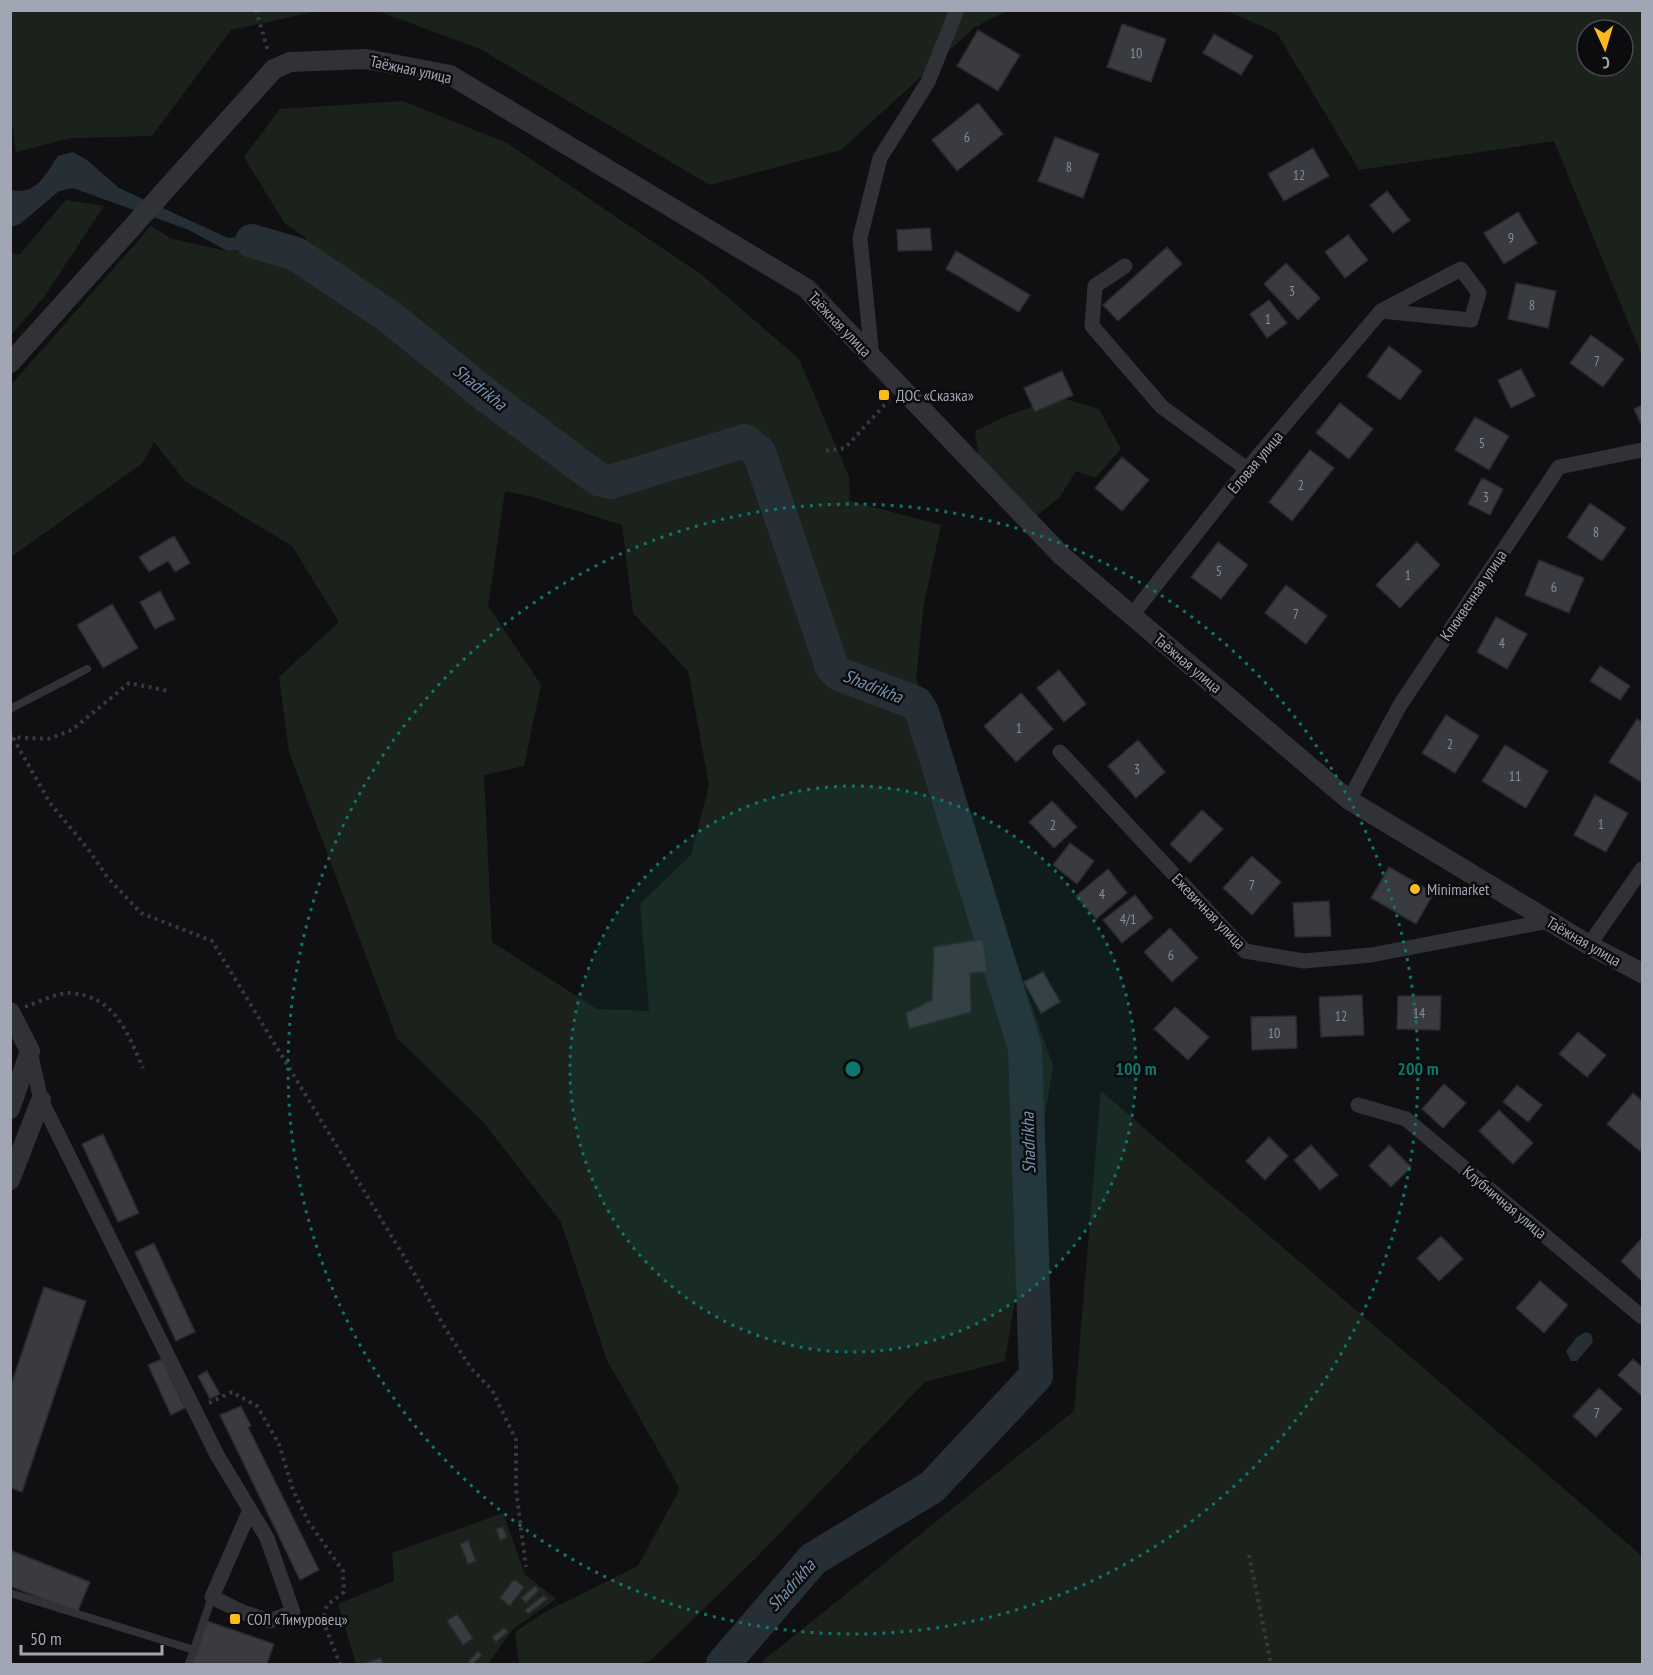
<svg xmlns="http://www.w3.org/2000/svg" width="1653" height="1675" font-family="'PT Sans Narrow',sans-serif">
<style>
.green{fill:#1b221c;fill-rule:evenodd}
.water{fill:#262f36}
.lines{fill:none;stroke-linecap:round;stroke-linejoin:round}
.river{stroke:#262f36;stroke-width:34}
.building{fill:#3a3b40;stroke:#2a2a2e;stroke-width:1.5}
.path{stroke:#37393e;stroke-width:4;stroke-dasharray:3 4.5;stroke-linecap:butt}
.service{stroke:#313237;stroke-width:8}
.minor{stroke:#313237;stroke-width:15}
.tertiary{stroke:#313237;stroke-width:20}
.ring{fill:none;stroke:#0f766e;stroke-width:3;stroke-dasharray:3 6}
.poi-dot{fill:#fdba1d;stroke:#0c0b0d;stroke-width:2}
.labels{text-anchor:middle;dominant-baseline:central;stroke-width:5;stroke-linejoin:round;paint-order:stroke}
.number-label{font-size:14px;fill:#878b97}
.street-label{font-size:16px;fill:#a1a6b4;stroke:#0c0b0d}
.poi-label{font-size:16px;fill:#a1a6b4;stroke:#0c0b0d;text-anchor:start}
.water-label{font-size:18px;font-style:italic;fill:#7493b2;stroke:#0c0b0d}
.centre{fill:#0f766e;stroke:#0c0b0d;stroke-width:3}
.ring-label{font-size:18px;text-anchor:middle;font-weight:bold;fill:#0f766e;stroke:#0c0b0d;stroke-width:5;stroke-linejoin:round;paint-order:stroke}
</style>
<rect width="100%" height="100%" fill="#101012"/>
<!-- green -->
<path class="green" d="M10,11L11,10L318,11L231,30L152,136L71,138L16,152L10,111Z
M378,11H1007L975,27L841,150L710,185L480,49Z
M1227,11H1642V356L1554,141L1359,170L1277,33ZM1587,30H1623V66H1587Z
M403,101L507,143L702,275L799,359L849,477L850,501L941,525L924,604L916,678L1053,1066L1005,1361L925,1382L756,1558L651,1660L641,1664H519L515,1632L545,1612L638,1566L680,1489L607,1360L561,1222L484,1123L397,1038L289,752L279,677L339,622L292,546L185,481L154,442L143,463L11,557V385L151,226L172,239L227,251L296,254L307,238L285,224L244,157L280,109ZM505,491L533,497L622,525L633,613L688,671L709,785L691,855L640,904L649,1011L597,1009L492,942L484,775L524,766L541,685L488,606Z
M66,200L104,206L44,297L11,335V253L19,255Z
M1059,397L1099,409L1121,449L1095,478L1076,471L1059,498L1036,516L979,459L975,431L1009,415Z
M1101,1091L1642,1556V1664H762L765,1659L1074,1411Z
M503,1513L525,1574L556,1599L513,1629L488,1664H356L338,1604L394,1581L392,1553Z"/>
<!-- water -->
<path class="water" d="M73,152L87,160L119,188L228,238L261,236L296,254L247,250L227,251L189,230L73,188L59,191L20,224L11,227V190C36,196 46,174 58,156Z
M1586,1332L1591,1334L1593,1342L1577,1361H1571L1566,1351L1577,1337Z"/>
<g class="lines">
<!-- river -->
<path class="river" d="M252,241L296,254L390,317L487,396L598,479L610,482L745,441L759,452L832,667L839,674L916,703L922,712L1025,1048L1036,1376L932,1487L813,1559L723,1664"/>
</g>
<!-- building -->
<path class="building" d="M1122,24L1166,39L1151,82L1107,67Z
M978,30L1020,55L998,91L957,66Z
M1214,34L1253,56L1241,75L1203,53Z
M978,103L1003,134L957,171L932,140Z
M1055,137L1099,154L1083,198L1038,181Z
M1313,148L1329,176L1284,201L1268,174Z
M1387,191L1410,220L1393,233L1370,205Z
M1518,212L1537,243L1504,264L1484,233Z
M930,228L932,250L898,251L897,230Z
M1348,235L1368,260L1345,278L1325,252Z
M1167,247L1182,264L1118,321L1103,305Z
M956,251L1030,295L1019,312L946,269Z
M1286,263L1320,298L1298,320L1264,284Z
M1516,283L1556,291L1548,328L1508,319Z
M1269,300L1287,323L1267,338L1250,314Z
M1591,335L1624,359L1603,387L1570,363Z
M1389,346L1422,371L1400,400L1367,376Z
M1521,369L1535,396L1511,408L1498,380Z
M1062,371L1073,395L1035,412L1024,388Z
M1340,403L1373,429L1349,459L1316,433Z
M1642,405V426L1634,409Z
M1475,417L1509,436L1489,470L1455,450Z
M1310,450L1334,468L1292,521L1269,502Z
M1122,457L1149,480L1122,511L1095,488Z
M1482,478L1503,489L1490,515L1468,504Z
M1590,503L1626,528L1602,561L1567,537Z
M174,536L190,563L175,572L168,561L149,572L139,557Z
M1218,542L1248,565L1221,599L1191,577Z
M1417,542L1440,565L1400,608L1376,585Z
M1539,560L1584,578L1569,613L1525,595Z
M1286,585L1327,616L1306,644L1265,613Z
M160,591L175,619L155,629L140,602Z
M112,604L138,648L103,668L77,625Z
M1496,617L1527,634L1507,669L1477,652Z
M1600,666L1630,686L1620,700L1590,681Z
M1059,670L1086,704L1064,722L1037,688Z
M1021,693L1053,729L1016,762L984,726Z
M1446,715L1479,736L1455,773L1422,753Z
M1637,719L1642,722L1641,782L1609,762Z
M1138,740L1165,772L1136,798L1108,766Z
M1505,745L1548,771L1526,808L1482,781Z
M1595,795L1628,813L1606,852L1574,835Z
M1052,801L1077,827L1054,848L1029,822Z
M1202,810L1223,829L1190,863L1170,844Z
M1070,843L1094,861L1077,884L1053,865Z
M1252,856L1281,882L1252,915L1223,888Z
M1389,867L1434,893L1416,924L1371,898Z
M1108,869L1127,893L1096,919L1076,896Z
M1135,895L1153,918L1122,943L1103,920Z
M1329,901L1331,936L1295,937L1293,903Z
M1170,928L1198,958L1172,982L1144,952Z
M983,939L988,972L970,973L971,1012L909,1029L906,1013L932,1000L934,947Z
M1043,972L1060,1002L1041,1013L1024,982Z
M1362,995L1364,1035L1321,1037L1319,997Z
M1398,996H1441L1440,1030L1397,1029Z
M1175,1007L1209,1037L1188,1060L1154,1029Z
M1296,1016L1297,1048L1252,1050L1251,1017Z
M1578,1032L1606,1055L1587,1077L1559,1054Z
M1444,1084L1466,1103L1443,1128L1422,1109Z
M1517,1085L1542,1105L1528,1122L1503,1102Z
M1633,1093L1642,1101V1147L1640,1151L1607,1124Z
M1499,1110L1533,1143L1513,1164L1479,1131Z
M103,1134L139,1213L118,1222L82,1144Z
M1269,1137L1288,1156L1265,1180L1246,1161Z
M1311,1145L1338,1175L1320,1190L1294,1160Z
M1389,1145L1411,1167L1391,1187L1369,1166Z
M1441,1236L1463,1259L1439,1281L1417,1258Z
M1642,1238V1281L1621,1261Z
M154,1243L195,1332L176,1341L135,1252Z
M1540,1281L1568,1305L1544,1333L1516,1308Z
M44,1287L86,1301L22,1492L10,1488V1388Z
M162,1359L185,1408L171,1415L148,1365Z
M1633,1359L1642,1367V1396L1618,1375Z
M207,1371L220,1394L210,1399L198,1376Z
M1599,1388L1622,1409L1596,1437L1573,1416Z
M241,1406L251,1426L248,1427L319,1570L300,1580L220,1415Z
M503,1527L507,1537L500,1540L496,1529Z
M468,1540L476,1561L468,1564L460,1544Z
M10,1550L90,1582L77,1613L10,1586Z
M514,1579L524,1587L510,1606L500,1598Z
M535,1586L539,1590L526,1603L521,1598Z
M544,1595L547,1599L528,1614L525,1610Z
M457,1614L473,1638L463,1645L447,1621Z
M207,1621L274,1644L267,1664H192Z
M504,1628L508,1632L496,1642L492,1637Z
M478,1651L482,1655L473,1664H470L468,1662Z
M381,1658L383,1664H365L364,1663Z"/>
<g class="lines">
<!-- path -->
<path class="path" d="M256,10L268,51
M826,451L845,448L890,399
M10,737L48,739L72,730L129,683L169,691
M13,738L50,803L88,849L108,878L141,913L212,941L414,1273L445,1328L471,1368L492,1390L516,1440V1489L526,1567
M25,1007C38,1002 56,993 70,993C115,996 127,1032 143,1068
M209,1403L232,1392L257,1406L279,1444L293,1490L308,1521L343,1571L344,1592L327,1605L323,1621L340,1664
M1249,1555L1271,1664"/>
<!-- service -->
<path class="service" d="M10,709L87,669
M10,1593L194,1650
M189,1664L212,1597"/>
<!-- minor -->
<path class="minor" d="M1125,266L1095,286L1092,326L1162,407L1247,469
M872,357L860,238L880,158L928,82L957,10
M1132,615L1247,469L1381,311L1471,320L1479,293L1461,269L1381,311
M1060,752L1245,951L1304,961L1371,955L1549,921
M1349,800L1400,705L1559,467L1642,450
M1589,945L1642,869
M30,1052L41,1100L217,1455L267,1538L293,1612L270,1621L242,1612L212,1597L250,1510
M1358,1105L1406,1119L1642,1317"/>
<!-- tertiary -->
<path class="tertiary" d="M10,363L274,69L290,62L366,59L450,75L806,288L1062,556L1349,800L1589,945L1642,973
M10,1012L30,1051L10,1109
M10,1180L41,1100"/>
</g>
<!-- distance rings -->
<circle cx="853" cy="1069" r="283" fill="#0f766e" fill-opacity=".12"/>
<g class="ring">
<circle cx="853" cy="1069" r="283"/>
<circle cx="853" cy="1069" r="565"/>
</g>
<!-- markers -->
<g class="poi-dot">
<rect x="878" y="389" width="12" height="12" rx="3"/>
<circle cx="1415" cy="889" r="6"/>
<rect x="229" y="1613" width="12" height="12" rx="3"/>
</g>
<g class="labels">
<!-- number labels -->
<g class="number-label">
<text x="1136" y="53">10</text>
<text x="967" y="137">6</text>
<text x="1069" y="167">8</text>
<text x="1299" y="175">12</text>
<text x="1511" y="238">9</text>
<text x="1292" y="291">3</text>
<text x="1532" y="305">8</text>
<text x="1268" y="319">1</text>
<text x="1597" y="361">7</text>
<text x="1482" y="443">5</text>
<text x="1301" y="485">2</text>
<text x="1486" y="497">3</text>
<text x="1596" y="532">8</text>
<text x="1219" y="571">5</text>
<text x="1408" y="575">1</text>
<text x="1554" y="587">6</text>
<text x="1296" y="614">7</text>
<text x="1502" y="643">4</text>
<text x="1019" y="728">1</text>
<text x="1450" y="744">2</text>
<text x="1137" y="769">3</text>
<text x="1515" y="776">11</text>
<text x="1601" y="824">1</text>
<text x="1053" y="825">2</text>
<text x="1252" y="885">7</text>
<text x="1102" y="894">4</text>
<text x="1128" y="919">4/1</text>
<text x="1171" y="955">6</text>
<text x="1419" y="1013">14</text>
<text x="1341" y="1016">12</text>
<text x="1274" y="1033">10</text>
<text x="1597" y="1413">7</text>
</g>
<!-- street labels -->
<g class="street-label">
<text transform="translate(411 69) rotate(12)">Таёжная улица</text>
<text transform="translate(840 324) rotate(46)">Таёжная улица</text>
<text transform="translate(1255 462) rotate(-50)">Еловая улица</text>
<text transform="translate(1473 595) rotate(-56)">Клюквенная улица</text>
<text transform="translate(1188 663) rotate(40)">Таёжная улица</text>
<text transform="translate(1209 911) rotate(46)">Ежевичная улица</text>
<text transform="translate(1584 941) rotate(30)">Таёжная улица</text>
<text transform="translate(1505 1202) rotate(40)">Клубничная улица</text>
</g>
<!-- poi labels -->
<g class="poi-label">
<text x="896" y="395">ДОС «Сказка»</text>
<text x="1427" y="889">Minimarket</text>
<text x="247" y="1619">СОЛ «Тимуровец»</text>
</g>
<!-- water labels -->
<g class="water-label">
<text transform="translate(480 387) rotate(38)">Shadrikha</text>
<text transform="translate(873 686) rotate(22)">Shadrikha</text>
<text transform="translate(1028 1143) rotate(-92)">Shadrikha</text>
<text transform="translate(791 1585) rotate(-48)">Shadrikha</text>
</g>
</g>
<circle cx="853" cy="1069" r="9" class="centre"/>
<g class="ring-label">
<text x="1136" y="1075">100 m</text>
<text x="1418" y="1075">200 m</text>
</g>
<!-- border -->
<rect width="1653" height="1675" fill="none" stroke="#a1a6b4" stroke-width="24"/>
<!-- north arrow -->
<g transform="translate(1605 48) rotate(176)"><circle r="28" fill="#0c0b0d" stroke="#484950" stroke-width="1.5"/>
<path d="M0-4.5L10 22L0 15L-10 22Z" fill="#fdba1d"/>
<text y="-9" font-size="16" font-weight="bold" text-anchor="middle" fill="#a1a6b4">С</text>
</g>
<!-- scale -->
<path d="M21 1645v9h141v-9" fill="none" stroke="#a1a6b4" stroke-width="3"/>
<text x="30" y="1645" font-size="18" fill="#a1a6b4" stroke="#0c0b0d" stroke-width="4.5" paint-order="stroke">50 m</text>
</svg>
